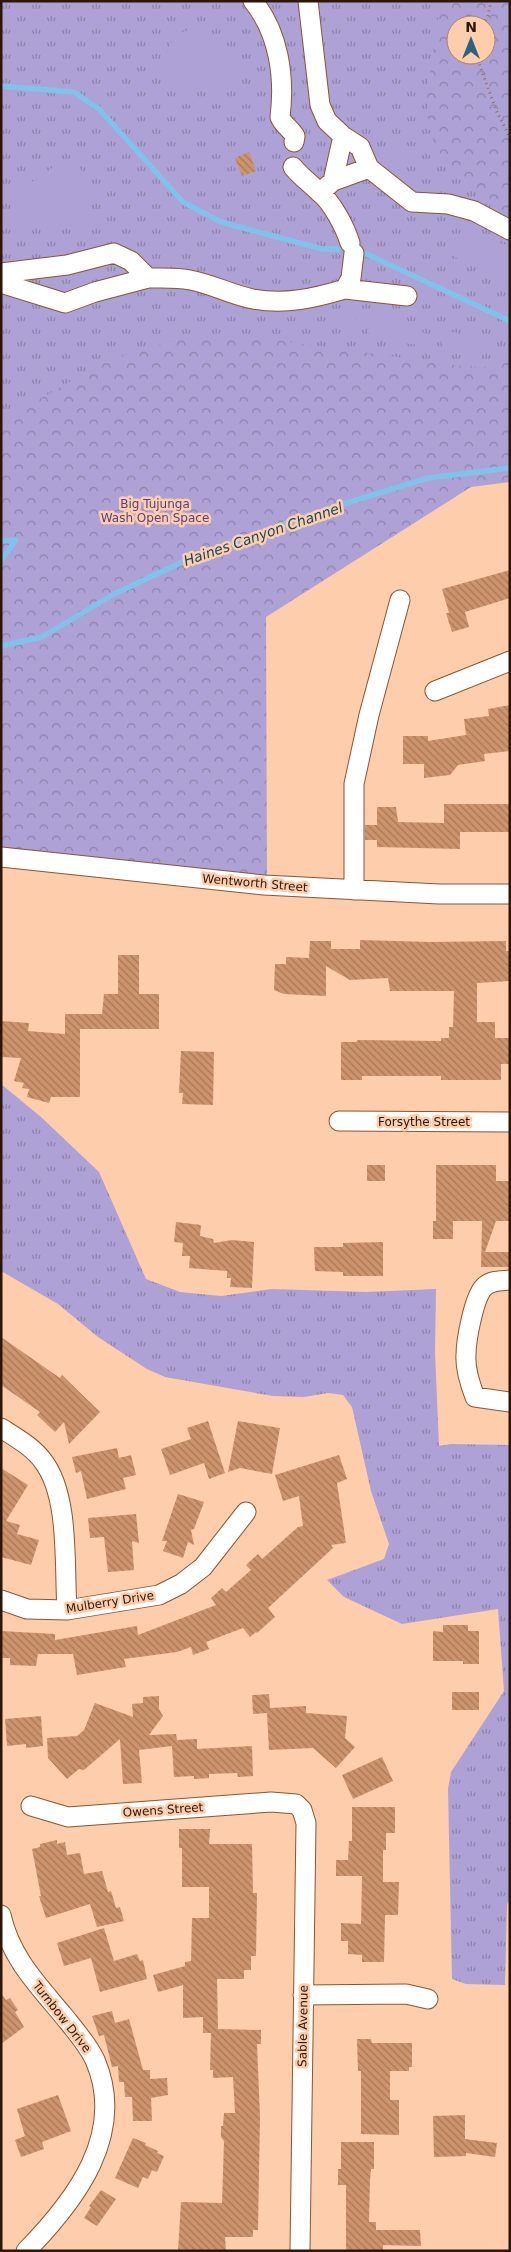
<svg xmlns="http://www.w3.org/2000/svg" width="511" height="2252" font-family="'DejaVu Sans',sans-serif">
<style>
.grass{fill:url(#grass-tufts);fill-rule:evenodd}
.park{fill:url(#park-crowns);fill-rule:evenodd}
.pitch{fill:#ada1d5}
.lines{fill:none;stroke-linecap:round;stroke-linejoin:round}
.stream{stroke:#80c2e9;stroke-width:5.5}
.building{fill:url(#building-back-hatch)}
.minor-casing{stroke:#8b552f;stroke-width:21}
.path{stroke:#936f57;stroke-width:3;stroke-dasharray:1 4;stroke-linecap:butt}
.minor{stroke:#fff;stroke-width:19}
.labels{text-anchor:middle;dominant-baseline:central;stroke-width:5;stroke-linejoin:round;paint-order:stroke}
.park-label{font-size:12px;fill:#553f87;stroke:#fecdac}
.street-label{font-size:12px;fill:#2c1606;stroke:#fecdac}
.water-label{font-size:14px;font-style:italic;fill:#124761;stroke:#fecdac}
</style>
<defs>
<pattern id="grass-tufts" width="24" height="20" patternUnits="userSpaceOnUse" patternTransform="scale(1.25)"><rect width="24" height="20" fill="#ada1d5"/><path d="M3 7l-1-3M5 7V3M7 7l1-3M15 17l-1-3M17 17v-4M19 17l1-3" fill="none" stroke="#8d82ab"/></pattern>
<pattern id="park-crowns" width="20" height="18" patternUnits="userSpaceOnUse" patternTransform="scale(1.25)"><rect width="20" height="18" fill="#ada1d5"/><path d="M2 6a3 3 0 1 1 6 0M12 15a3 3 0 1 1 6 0" fill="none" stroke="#8d82ab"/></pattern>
<pattern id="building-back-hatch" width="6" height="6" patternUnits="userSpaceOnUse" patternTransform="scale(1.25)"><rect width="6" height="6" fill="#cd946e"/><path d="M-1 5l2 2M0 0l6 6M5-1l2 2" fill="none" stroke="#a77858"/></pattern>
</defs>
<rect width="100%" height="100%" fill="#fecdac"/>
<!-- grass -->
<path class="grass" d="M1,1H510V481H465L345,543L1,835ZM456,25H486V55H456Z
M1,1084L41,1117L99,1172L146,1279L180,1292L221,1296L272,1289L366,1292L436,1289L435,1352L439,1446L451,1444L510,1445V1900L507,1904L505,1985L466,1984L452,1979L448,1789L451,1772L504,1691L498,1609L402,1624L344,1597L327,1580L384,1559L389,1544L371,1491L352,1407L343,1395L328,1393L304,1397L273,1396L165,1377L147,1369L98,1337L58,1304L1,1271Z"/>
<!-- park -->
<path class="park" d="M439,1H510V216C489,199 463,182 446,161C408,116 439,53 439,1ZM456,25H486V55H456Z
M255,337L482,369L493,362L510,343V482L471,487L266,617L267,877L1,849V421L98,366L131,352L181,339Z"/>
<!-- pitch -->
<path class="pitch" d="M195,29C216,33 251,55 234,81C231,86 226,91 219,92C206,95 191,85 178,84C169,83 160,80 161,69C161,64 164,59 166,54C172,37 176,32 195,29Z
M390 156a12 12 0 1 1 24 0a12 12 0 1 1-24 0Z
M67,162L77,165C85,172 86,183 88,193C90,205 96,228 75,226C70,225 65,223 60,222C40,220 22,240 11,208L14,194L52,168Z
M481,237L510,246V284L451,255L449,248L455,240Z
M341,309C353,308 362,319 349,327L335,324L333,315Z
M377,314C387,313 422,327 426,336L425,341L418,345L372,338L367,331L368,322Z
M453,332L478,340L484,346L482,354L474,358L445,351C438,342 442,333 453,332Z"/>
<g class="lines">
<!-- stream -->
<path class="stream" d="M1,86L74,92L99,109L183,202L221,222L322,249H340
M358,250L510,321
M1,541L16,540L1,560
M1,646L42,637L114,594L195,556L327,509L428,478L510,468"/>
</g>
<!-- building -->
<path class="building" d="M249,152L256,171L242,176L235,158Z
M510,570V598L465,612L469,627L452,632L446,613H449L442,589Z
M510,705V751L484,754L485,761L458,765L450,775L424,778V764H403V736H428V741L466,735L464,719L489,716L488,709Z
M444,804H510V832H460V849L377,847V840H365V825H377V807H396L398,822L444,823Z
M360,940L430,942L506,941V951H510V981L477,983V1022H495V1038H510V1064H501V1080H441V1076H362V1080H341V1042H356L358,1040L441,1041V1038H449V1027H453L454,991H390L388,978L350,980L326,966V996L284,994L274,990L275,964H286V957L309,958L310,941H331V949H360Z
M118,955H139V994H159V1029H80V1097H51L49,1103L27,1097L29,1089L22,1088L24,1083L14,1081L21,1058L1,1057V1021L29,1023L28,1031L65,1034V1014H102L104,994H118Z
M181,1051L214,1052L213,1105L182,1104L183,1093H179Z
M367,1165H385V1181H367Z
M436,1165H496V1181H510V1221H496L485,1252H510V1267H481L482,1221H453V1239H433V1221H436Z
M176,1222L201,1225L200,1236L213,1239L214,1243L232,1240L254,1242L252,1288L230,1287L231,1278H227V1271L189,1268L190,1256H182L183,1243L174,1242Z
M383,1242V1276H343V1272L315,1271L314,1247H343V1243Z
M1,1337L60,1378L62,1375L100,1412L69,1444L64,1422L55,1432L37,1415L40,1412L1,1385Z
M208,1421L225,1473L209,1479L204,1463L170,1475L161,1449L191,1439L187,1428Z
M238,1421L280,1428L272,1474L240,1468L228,1472Z
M117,1448L119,1458L131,1455L136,1475L123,1478L126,1489L87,1499L81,1471L76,1473L72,1457Z
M339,1455L347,1479L337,1483L346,1543L331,1545L333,1548L268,1608L275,1617L257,1633L256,1632L250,1637L243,1628L206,1642L209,1649L193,1655L191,1647L177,1652L124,1659L126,1667L77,1675L73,1654H38L36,1666L10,1665V1658H1V1631L55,1634V1640L137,1626L138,1635L216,1605L211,1598L222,1588L226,1592L251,1570L246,1565L258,1554L262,1559L298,1527L303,1526L299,1496L283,1501L275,1475Z
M1,1468L28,1485L6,1521L20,1525L17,1534L39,1540L31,1565L1,1557Z
M178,1494L204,1502L194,1529L191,1530L194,1545L188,1542L183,1558L163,1551L167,1541H162Z
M136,1514L139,1543L132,1541L134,1570L108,1572L104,1537L90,1538L88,1518Z
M443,1625H468V1631H479V1664H463V1661H433V1631L443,1632Z
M452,1692H479V1710H452Z
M269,1694L270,1708L306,1706V1713L347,1716L345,1738L355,1747L336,1768L313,1748L269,1750L267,1713L253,1714L252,1695Z
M159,1696V1709L163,1716L149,1735L176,1734L177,1740L197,1739V1749L252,1746L253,1776L238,1777L237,1773L209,1774V1778L194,1779V1776L174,1777L172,1746L139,1750L142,1783L123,1784L120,1739L84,1770L79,1769L67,1779L48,1758L47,1738L77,1736L84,1730L95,1703L133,1717L132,1704L143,1703V1697Z
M41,1716L43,1746L26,1748V1744L7,1746L5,1719Z
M382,1757L393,1781L353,1799L342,1775Z
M352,1807H395V1833H386V1850H383V1882H399L398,1915H385L384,1962H362V1955L348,1954V1941H341V1923L361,1924L362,1876H336V1860H348L349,1841H352Z
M179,1829H210L209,1844H252L253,1893H257L256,1956H251V1970H244V1979H217L218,2029L261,2030V2044H257L260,2117L258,2230H253V2237H225L226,2251H178L181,2202L222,2203L224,2141L221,2137V2126H223L224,2113H235L233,2077L213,2078V2070H210L211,2033H203V2017L183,2018V1985L158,1992L153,1975L185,1966V1962L191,1961L192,1918H209V1887H182V1848H179Z
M57,1840V1844L65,1842L67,1855L80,1853L84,1874L102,1871L108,1892L111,1891L116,1908L120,1907L124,1921L97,1927L90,1904L46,1918L39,1896H41L32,1849L40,1847V1844Z
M104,1928L114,1961L137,1954L140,1961L143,1960L147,1979L100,1992L91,1958L64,1966L57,1943Z
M1,1993L6,2000L10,1998L18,2010L15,2012L24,2027L1,2044Z
M112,2011L115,2023L129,2019L143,2070H150V2079L167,2078L168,2095L151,2098L152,2121H133L132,2097H125L124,2082H119L118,2066L112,2067L104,2035L99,2036L92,2016Z
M357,2039H371L372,2043H412V2067H409V2071H390V2100H399V2135L361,2134V2071H358Z
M58,2095L71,2131L42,2142L44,2149L21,2157L15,2140L25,2136L17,2109Z
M465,2115V2139L497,2143L495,2157L466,2153V2156L434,2157L433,2116Z
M133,2138L146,2143L145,2145L158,2151L157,2153L164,2156L157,2172L152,2170L148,2179L143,2177L138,2188L115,2178Z
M341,2142H374V2169H371L370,2180L369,2222H376V2230H420L421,2246L383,2245V2251H346V2185H338V2169H341Z
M101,2190L116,2199L97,2226L84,2218L91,2207L89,2206Z"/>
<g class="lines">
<defs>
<path id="minor" d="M253,1C279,33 285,77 280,117C283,125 290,128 295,136L294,142
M308,1L320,105L327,121L343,136L360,147L369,168L412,202L448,204L474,211L510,230
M293,167C301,177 310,183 319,192C332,202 345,227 350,243
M333,181L343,136
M321,192L333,181L369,168
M1,273L67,265L114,253L131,261L148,278C162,278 176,277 190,280C212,284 232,295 253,299C285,305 315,298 345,289L351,278L354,253
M1,283L65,303L95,292L148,278
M345,289L407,296
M435,691L510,661
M1,857L264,885L439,894H510
M354,890V784L369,715L400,600
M339,1121L510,1122
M510,1280C501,1281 491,1280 484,1287C474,1297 466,1340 466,1355C465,1368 470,1384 475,1397L510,1402
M1,1428C15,1437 33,1447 43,1461C70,1496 64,1566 67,1610
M1,1600L27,1609L67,1610L159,1595L181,1584L203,1567L246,1512
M31,1806L68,1817L271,1802L296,1804L302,1810L306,1823L300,2251
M1,1915C10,1956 36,1983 62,2014C74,2029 87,2043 95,2060C127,2134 75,2201 26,2251
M303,1995L406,1994L428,1999"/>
</defs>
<!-- minor casing -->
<use href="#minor" class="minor-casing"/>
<!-- path -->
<path class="path" d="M483,25L488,16L491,1
M476,55L496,110L510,138"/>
<!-- minor -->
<use href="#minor" class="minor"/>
</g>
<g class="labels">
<!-- park labels -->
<g class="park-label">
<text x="155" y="504">Big Tujunga<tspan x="155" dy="14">Wash Open Space</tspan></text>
</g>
<!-- street labels -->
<g class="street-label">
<text transform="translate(255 883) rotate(5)">Wentworth Street</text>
<text x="424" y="1122">Forsythe Street</text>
<text transform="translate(110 1602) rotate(-9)">Mulberry Drive</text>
<text transform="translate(163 1810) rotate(-4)">Owens Street</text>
<text transform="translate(62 2017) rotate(52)">Turnbow Drive</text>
<text transform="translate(303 2026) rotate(-89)">Sable Avenue</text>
</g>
<!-- water labels -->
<g class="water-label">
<text transform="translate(263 534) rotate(-19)">Haines Canyon Channel</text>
</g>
</g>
<!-- border -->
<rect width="511" height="2252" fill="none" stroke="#2c1606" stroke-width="5"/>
<!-- north arrow -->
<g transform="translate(471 40)"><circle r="24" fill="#fecdac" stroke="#aa846a"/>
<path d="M0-4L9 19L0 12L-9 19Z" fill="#2d617d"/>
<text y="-8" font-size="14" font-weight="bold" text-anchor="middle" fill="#2c1606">N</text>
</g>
</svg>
